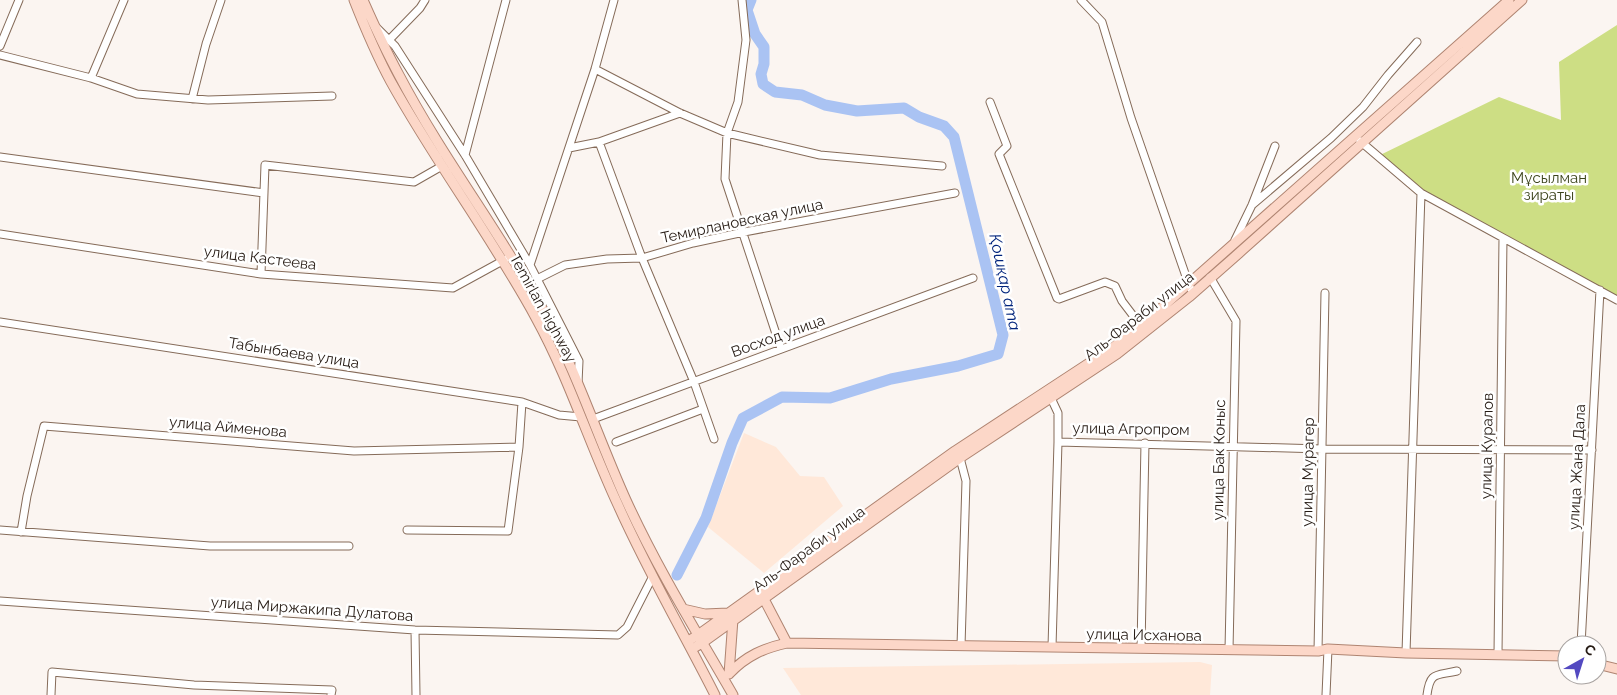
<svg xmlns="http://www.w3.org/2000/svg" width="1617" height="695" font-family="Raleway,sans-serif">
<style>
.built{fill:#ffe8d9}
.green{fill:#cdde84}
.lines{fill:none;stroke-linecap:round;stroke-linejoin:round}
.river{stroke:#aac3f3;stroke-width:11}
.minor-casing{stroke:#856b59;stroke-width:9}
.major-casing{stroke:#af8471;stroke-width:11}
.minor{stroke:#fff;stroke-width:7}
.major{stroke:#fcd7c8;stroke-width:9}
.labels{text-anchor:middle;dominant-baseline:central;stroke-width:5;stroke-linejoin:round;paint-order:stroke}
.park-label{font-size:15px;fill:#3b431b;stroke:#fff}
.street-label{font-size:15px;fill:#251a13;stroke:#fff}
.water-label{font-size:16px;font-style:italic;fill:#02247c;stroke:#fff}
</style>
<rect width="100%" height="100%" fill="#fbf5f1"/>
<!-- built -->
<path class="built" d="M744,433L776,447L800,476L824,477L843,506L764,573L708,527Z
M1200,662L1212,665L1210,695H801L783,668Z"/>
<!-- green -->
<path class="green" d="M1617,25V300L1421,193L1374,158L1499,97L1561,120L1559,62Z"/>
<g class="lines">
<!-- river -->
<path class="river" d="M677,575L706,518L732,443L743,418L782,397L830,398L891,379L958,366L998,354L1003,335L954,137L944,126L919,117L904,108L857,111L825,105L802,95L775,92L763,84L761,74L764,64V47L755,34L747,10L751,0"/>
<defs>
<path id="minor" d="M742,0L746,40L738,102L727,133L725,179L781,349
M1081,0L1102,22L1131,118L1189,285L1193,293
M377,28L395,46L465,155L530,265L579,361L578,383
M389,40L420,8L425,0
M0,46L19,0
M0,55L91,78L137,94L208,100L332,96
M595,69L680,113L727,133L820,155L942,166
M91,78L124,0
M192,99L206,44L221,0
M990,102L1007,146L999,154L1057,298L1059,299L1105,282L1115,286L1122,301L1141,326
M1360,141L1421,193L1617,300
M599,142L680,113
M569,148L599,142L642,258L694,382L714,439
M465,155L506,0
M0,157L264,193
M1252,205L1331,138L1363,107L1388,75L1417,42
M0,234L261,274L453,288L506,259
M1235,240L1252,205L1275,146
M530,265L595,69L614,0
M261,274L265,165L414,182L442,166
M1210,277L1236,321L1229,650
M537,279L565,265L607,259L642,258L693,243L744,232L955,193
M0,322L522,402L559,415L581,417
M1051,398L1058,413V442L1052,647
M593,419L973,278
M616,442L703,409
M1058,442L1322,449L1592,450
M960,458L966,481L961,646
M0,530L210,546H349
M407,530L508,531L519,447L522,402
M21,532L27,496L44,426L354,451L519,447
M0,601L415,630L618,635L627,627L653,576
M415,630L416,695
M1581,645L1600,290
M1141,648L1145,443
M1318,651L1325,293
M1406,653L1421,193
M1498,654L1503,238
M51,695L52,672L194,685L332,690L331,695
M1326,695L1328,649
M1427,695C1430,671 1436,676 1457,671"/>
<path id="major" d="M354,0C365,28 377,56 391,82C436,163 492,237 536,318C569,378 589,443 618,505C647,570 683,632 715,695
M363,0C374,25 386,51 399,75C442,157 499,231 544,312C577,372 598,438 626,500C657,568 696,631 733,695
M764,599L787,643
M683,609L705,614L728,613
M688,641L698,635L955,451L1112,348L1141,326L1509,0
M692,649L702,643L960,458L1117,354L1189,297L1239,253L1522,0
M1597,664L1617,669
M730,673C746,656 764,648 787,643L1318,651L1328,649L1406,653L1567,656
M729,674L733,619"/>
</defs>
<!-- minor casing -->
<use href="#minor" class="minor-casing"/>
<!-- major casing -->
<use href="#major" class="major-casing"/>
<!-- minor -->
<use href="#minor" class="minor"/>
<!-- major -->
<use href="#major" class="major"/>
</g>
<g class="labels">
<!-- park labels -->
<g class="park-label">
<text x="1549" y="178">Мұсылман<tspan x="1549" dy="17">зираты</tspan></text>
</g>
<!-- street labels -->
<g class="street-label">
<text transform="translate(742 221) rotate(-12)">Темирлановская улица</text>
<text transform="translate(260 258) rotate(7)">улица Кастеева</text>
<text transform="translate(543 308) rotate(61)">Temirlan highway</text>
<text transform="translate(1139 316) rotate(-38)">Аль-Фараби улица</text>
<text transform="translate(778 336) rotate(-20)">Восход улица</text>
<text transform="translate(294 353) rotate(9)">Табынбаева улица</text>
<text transform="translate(228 427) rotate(5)">улица Айменова</text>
<text transform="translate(1131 429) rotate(1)">улица Агропром</text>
<text transform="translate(1487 446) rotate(-89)">улица Куралов</text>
<text transform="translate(1219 460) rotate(-89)">улица Бак Коныс</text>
<text transform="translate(1577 467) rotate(-87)">улица Жана Дала</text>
<text transform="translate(1308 472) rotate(-89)">улица Мурагер</text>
<text transform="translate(809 549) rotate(-36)">Аль-Фараби улица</text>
<text transform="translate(312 609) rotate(4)">улица Миржакипа Дулатова</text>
<text transform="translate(1144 635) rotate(1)">улица Исханова</text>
</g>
<!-- water labels -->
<g class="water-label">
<text transform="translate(1005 282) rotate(78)">Қошқар ата</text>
</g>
</g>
<!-- north arrow -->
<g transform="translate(1582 660) rotate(39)"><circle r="24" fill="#ffffff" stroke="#a8a3a1"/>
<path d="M0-4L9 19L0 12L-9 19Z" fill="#5349c1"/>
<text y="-8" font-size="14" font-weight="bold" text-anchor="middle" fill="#251a13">С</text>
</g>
</svg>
